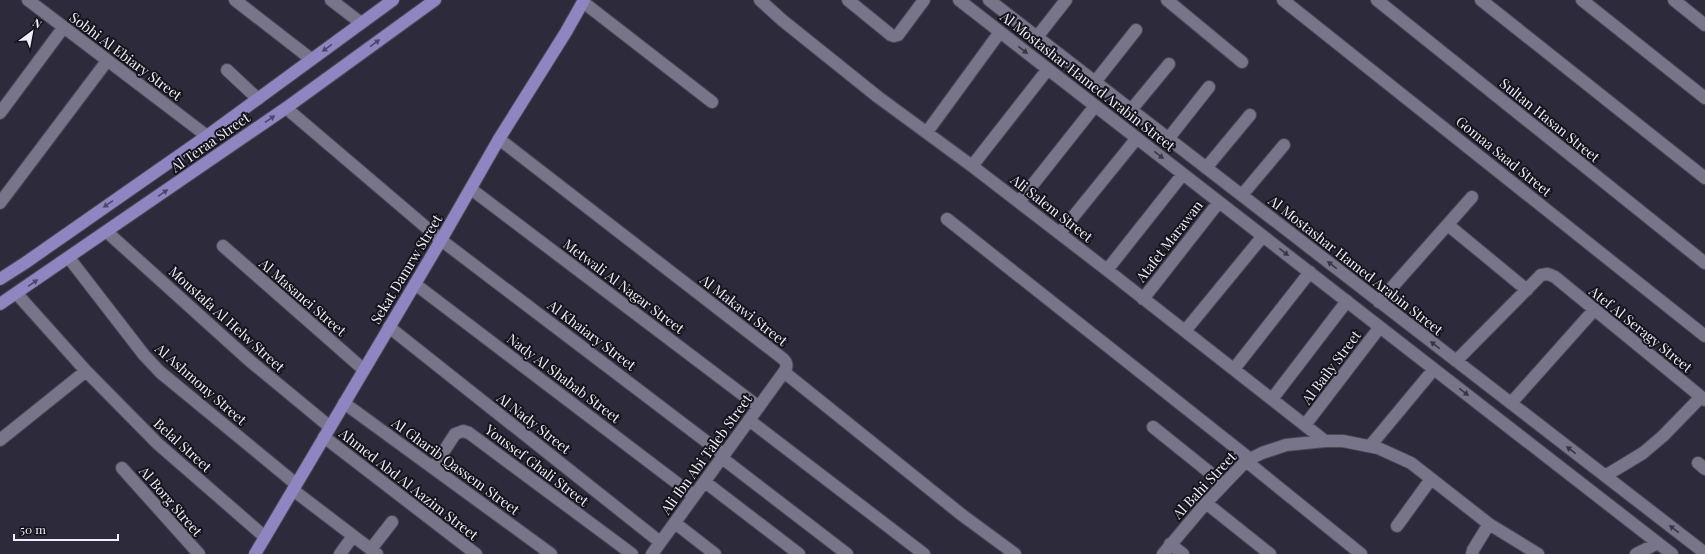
<svg xmlns="http://www.w3.org/2000/svg" width="1705" height="554" font-family="'Playfair Display',serif">
<style>
.lines{fill:none;stroke-linecap:round;stroke-linejoin:round}
.minor-casing{stroke:#4a4757;stroke-width:14}
.major-casing{stroke:#4a4757;stroke-width:14}
.minor{stroke:#78758b;stroke-width:12}
.major{stroke:#8f85c1;stroke-width:12}
.oneway{fill:#4c4766}
.oneway2{fill:#383643}
.labels{text-anchor:middle;dominant-baseline:central;stroke-width:4;stroke-linejoin:round;paint-order:stroke}
.street-label{font-size:14px;fill:#f0eefa;stroke:#15141c}
</style>
<rect width="100%" height="100%" fill="#2d2a3c"/>
<g class="lines">
<defs>
<path id="minor" d="M28,0L207,136
M235,0L311,59
M331,0L361,23
M760,0L782,20L878,97L972,166L1107,270L1325,441
M848,0L891,35L894,36L898,35L924,0
M959,0L1672,554
M989,0L1705,553
M1167,0L1242,62
M1283,0L1705,336
M1377,0L1705,263
M1481,0L1705,178
M1582,0L1705,98
M1674,0L1705,25
M583,2L712,102
M1037,37L1066,0
M227,70L258,99
M1095,82L1136,30
M286,108L441,240L724,455
M1131,110L1169,64
M0,113L63,28
M927,132L1000,32
M499,139L782,358C787,362 788,366 784,372L962,515L1015,554
M1168,139L1209,87
M972,166L1048,69
M1206,168L1250,115
M471,189L759,407
M1242,195L1284,145
M1019,202L1095,106
M0,203L107,61
M947,219L1250,459
M1448,225L1527,290
M107,232L250,361L330,427
M1060,233L1137,138
M223,246L363,369
M69,258L144,355L160,372L296,484
M1107,270L1183,174
M415,284L694,496
M17,294L86,371L158,444L265,537
M1143,299L1219,202
M1379,302L1472,197
M389,327L660,542
M1185,331L1263,236
M1456,361L1541,275L1548,274L1555,277L1705,400
M1234,369L1310,272
M1272,399L1347,301
M344,403L551,554
M1511,403L1594,310
M749,420L924,554
M1305,425L1380,327
M1153,427L1224,484
M324,437L476,554
M0,440L86,371
M1370,446L1434,369
M722,458L847,554
M1246,461L1361,554
M1698,463L1705,469
M122,468L199,554
M433,468L455,434L463,431L469,433L632,554
M1605,476L1643,453L1663,436L1701,397
M705,482L799,554
M293,490L377,554
M1206,503L1270,554
M675,523L715,554
M1397,526L1431,479
M1170,544L1183,554
M371,549L392,522
M340,554L353,536
M652,554L784,372
M1163,554L1206,503L1246,461L1262,453L1286,445L1325,441H1343L1378,448L1411,463L1489,524L1538,554
M1472,554L1473,550L1489,524
M1636,554L1658,543"/>
<path id="major" d="M0,279L25,263L207,136L393,0
M0,304L286,108L435,0
M255,554L441,240L499,139L566,32L584,0"/>
</defs>
<!-- minor casing -->
<use href="#minor" class="minor-casing"/>
<!-- major casing -->
<use href="#major" class="major-casing"/>
<!-- minor -->
<use href="#minor" class="minor"/>
<!-- major -->
<use href="#major" class="major"/>
</g>
<!-- one-way arrows -->
<defs><path id="oneway-solid" d="M-6-.8H1V-3.2L6.5 0L1 3.2V.8H-6Z"/></defs>
<g class="oneway">
<use href="#oneway-solid" transform="translate(375 43) rotate(-36)"/>
<use href="#oneway-solid" transform="translate(327 48) rotate(144)"/>
<use href="#oneway-solid" transform="translate(270 119) rotate(-35)"/>
<use href="#oneway-solid" transform="translate(163 193) rotate(-35)"/>
<use href="#oneway-solid" transform="translate(108 204) rotate(145)"/>
<use href="#oneway-solid" transform="translate(33 283) rotate(-35)"/>
</g>
<g class="oneway2">
<use href="#oneway-solid" transform="translate(1023 50) rotate(38)"/>
<use href="#oneway-solid" transform="translate(1159 155) rotate(38)"/>
<use href="#oneway-solid" transform="translate(1284 252) rotate(38)"/>
<use href="#oneway-solid" transform="translate(1332 265) rotate(-142)"/>
<use href="#oneway-solid" transform="translate(1435 345) rotate(-142)"/>
<use href="#oneway-solid" transform="translate(1464 392) rotate(38)"/>
<use href="#oneway-solid" transform="translate(1571 450) rotate(-142)"/>
<use href="#oneway-solid" transform="translate(1674 529) rotate(-142)"/>
</g>
<g class="labels">
<!-- street labels -->
<g class="street-label">
<text transform="translate(126 56) rotate(37)">Sobhi Al Ebiary Street</text>
<text transform="translate(1088 81) rotate(38)">Al Mostashar Hamed Arabin Street</text>
<text transform="translate(1550 120) rotate(39)">Sultan Hasan Street</text>
<text transform="translate(210 142) rotate(-35)">Al Teraa Street</text>
<text transform="translate(1504 156) rotate(39)">Gomaa Saad Street</text>
<text transform="translate(1052 208) rotate(38)">Ali Salem Street</text>
<text transform="translate(1169 241) rotate(-52)">Atafet Marawan</text>
<text transform="translate(1356 265) rotate(38)">Al Mostashar Hamed Arabin Street</text>
<text transform="translate(406 269) rotate(-59)">Sekat Damrw Street</text>
<text transform="translate(624 286) rotate(37)">Metwali Al Nagar Street</text>
<text transform="translate(303 297) rotate(41)">Al Masanei Street</text>
<text transform="translate(744 310) rotate(38)">Al Makawi Street</text>
<text transform="translate(227 319) rotate(42)">Moustafa Al Helw Street</text>
<text transform="translate(1641 329) rotate(39)">Atef Al Seragy Street</text>
<text transform="translate(592 335) rotate(37)">Al Khaiary Street</text>
<text transform="translate(1331 367) rotate(-53)">Al Baily Street</text>
<text transform="translate(564 378) rotate(37)">Nady Al Shabab Street</text>
<text transform="translate(201 384) rotate(41)">Al Ashmony Street</text>
<text transform="translate(534 423) rotate(38)">Al Nady Street</text>
<text transform="translate(183 445) rotate(42)">Belal Street</text>
<text transform="translate(706 454) rotate(-54)">Ali Ibn Abi Taleb Street</text>
<text transform="translate(537 465) rotate(37)">Youssef Ghali Street</text>
<text transform="translate(456 466) rotate(36)">Al Gharib Qassem Street</text>
<text transform="translate(409 484) rotate(38)">Ahmed Abd Al Aazim Street</text>
<text transform="translate(1204 485) rotate(-47)">Al Bahi Street</text>
<text transform="translate(171 501) rotate(49)">Al Borg Street</text>
</g>
</g>
<!-- north arrow -->
<g transform="translate(32 32) rotate(32)" stroke="#15141c" stroke-width="3" paint-order="stroke">
<path d="M0-3L7 15L0 10L-7 15Z" fill="#f0eefa"/>
<text y="-6" font-size="11" font-weight="bold" text-anchor="middle" fill="#f0eefa">N</text>
</g>
<!-- scale -->
<path d="M14 534v6h104v-6" fill="none" stroke="#f0eefa" stroke-width="2"/>
<text x="20" y="534" font-size="12" fill="#f0eefa" stroke="#15141c" stroke-width="3" paint-order="stroke">50 m</text>
</svg>
